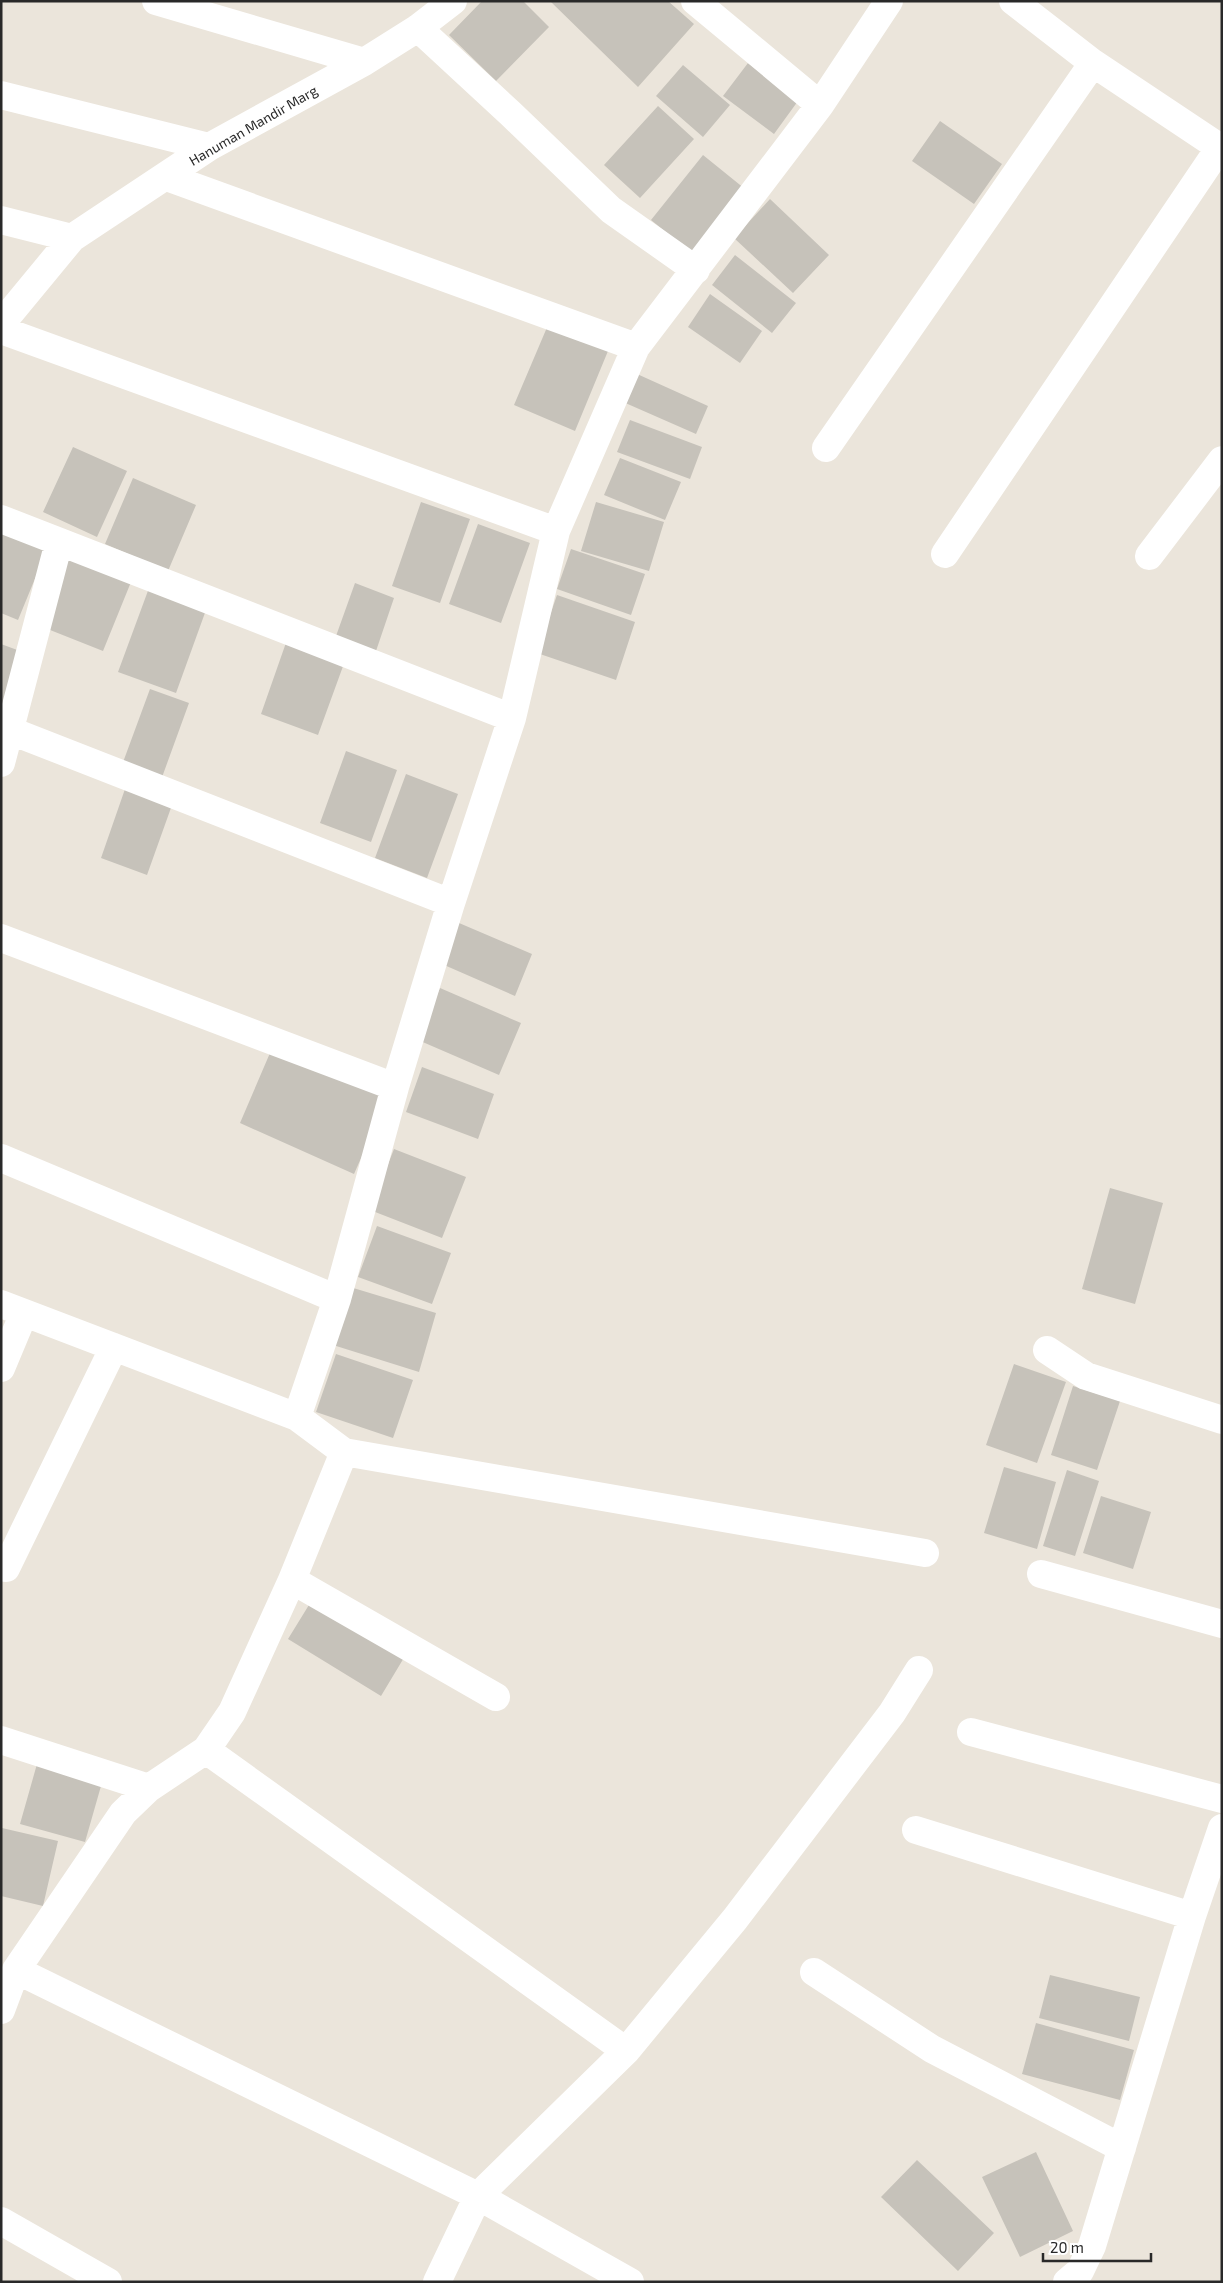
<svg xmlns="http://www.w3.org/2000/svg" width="1223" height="2283" font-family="'Exo 2',sans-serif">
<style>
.building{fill:#c6c2ba}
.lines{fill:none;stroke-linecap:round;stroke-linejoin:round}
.street{stroke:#fff;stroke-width:28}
.labels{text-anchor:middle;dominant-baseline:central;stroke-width:4;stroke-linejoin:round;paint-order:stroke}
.street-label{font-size:14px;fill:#292929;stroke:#fff}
</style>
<rect width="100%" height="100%" fill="#ebe5db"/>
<!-- building -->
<path class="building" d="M482,1H523L549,27L496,81L449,35Z
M550,1H668L694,24L638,87Z
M748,63L798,101L774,134L723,96Z
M683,65L730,105L703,137L656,96Z
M658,106L694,139L640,198L604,165Z
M940,121L1002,164L974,204L912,161Z
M703,155L750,193L698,258L651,220Z
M770,199L829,255L793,293L734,238Z
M735,255L796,303L772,333L712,285Z
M710,294L762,331L740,363L688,327Z
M548,325L608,351L575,431L514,405Z
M626,369L708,406L696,434L614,398Z
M630,420L702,447L690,479L617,452Z
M73,447L127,471L97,537L43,512Z
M620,458L681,482L665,520L604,495Z
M133,478L196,505L168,571L105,544Z
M421,502L470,519L440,603L392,586Z
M596,502L664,522L649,571L581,551Z
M478,524L530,543L501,623L449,604Z
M1,528L48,547L18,620L1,613Z
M571,549L645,574L631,615L557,589Z
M67,556L131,582L103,651L40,626Z
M355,583L394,598L376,651L336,636Z
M149,588L206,610L176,693L118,672Z
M557,595L635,622L616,680L537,653Z
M288,637L346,658L318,735L261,714Z
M1,644L20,651L2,705H1Z
M150,689L189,703L161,780L122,765Z
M346,751L397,770L371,842L320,823Z
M406,774L458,794L427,878L375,858Z
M125,789L172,805L147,875L101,858Z
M452,920L532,954L515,996L435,961Z
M440,988L521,1023L499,1075L418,1040Z
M273,1046L388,1097L354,1174L240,1123Z
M422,1067L494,1094L478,1139L406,1112Z
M394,1149L466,1177L442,1238L370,1210Z
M1110,1188L1163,1203L1135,1304L1082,1289Z
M377,1226L451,1253L432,1304L358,1277Z
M350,1287L436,1313L419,1372L333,1345Z
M336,1354L413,1380L393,1438L316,1412Z
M1014,1364L1066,1382L1037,1463L986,1445Z
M1073,1386L1120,1401L1097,1470L1051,1455Z
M1004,1467L1056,1482L1037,1549L984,1533Z
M1067,1470L1099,1481L1075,1556L1043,1546Z
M1101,1496L1151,1512L1133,1569L1083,1553Z
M312,1600L405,1656L381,1696L288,1639Z
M37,1764L103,1779L85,1842L20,1824Z
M2,1828L58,1841L43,1906L1,1896Z
M1050,1975L1140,1997L1129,2041L1039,2018Z
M1036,2023L1134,2050L1120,2100L1022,2074Z
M1036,2152L1073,2231L1020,2257L982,2177Z
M917,2160L994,2233L958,2271L881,2197Z"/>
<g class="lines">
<!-- street -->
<path class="street" d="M156,1L364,62
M695,1L820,105
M1013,1L1093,63L1222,149
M418,28L511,114L611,210L696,270
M1,95L209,147
M167,177L636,347
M1,220L72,238
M1,324L72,238L209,147L364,62L418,28L453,1
M1,330L556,531
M826,448L1093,63
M1,519L512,718
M945,554L1220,147
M1149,556L1222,460
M1,727L451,903
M1,763L59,542
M1,938L395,1087
M1,1158L337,1299
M1,1304L297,1417L344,1452L925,1553
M1047,1350L1086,1376L1222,1420
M1,1368L24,1313
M297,1417L337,1299L395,1087L451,903L512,718L556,531L636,347L820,105L889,1
M6,1568L114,1347
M1041,1574L1222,1624
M292,1580L496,1697
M971,1732L1222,1799
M1,1740L149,1788
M206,1750L626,2051
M916,1830L1192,1916L1222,1828
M16,1970L478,2196L630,2282
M814,1972L932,2049L1122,2148
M1,2010L16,1970L123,1813L149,1788L206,1750L232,1712L292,1580L344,1452
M1,2221L108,2282
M437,2282L478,2196L626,2051L735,1919L892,1713L919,1670
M1067,2282L1080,2271L1092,2246L1192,1916"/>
</g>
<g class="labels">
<!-- street labels -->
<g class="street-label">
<text transform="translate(253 125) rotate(-30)">Hanuman Mandir Marg</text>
</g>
</g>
<!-- border -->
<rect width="1223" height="2283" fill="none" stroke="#292929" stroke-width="5"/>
<!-- scale -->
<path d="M1043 2253v8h108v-8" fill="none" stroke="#292929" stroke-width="2.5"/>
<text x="1050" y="2253" font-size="15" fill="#292929" stroke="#ffffff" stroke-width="4" paint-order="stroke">20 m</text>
</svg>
